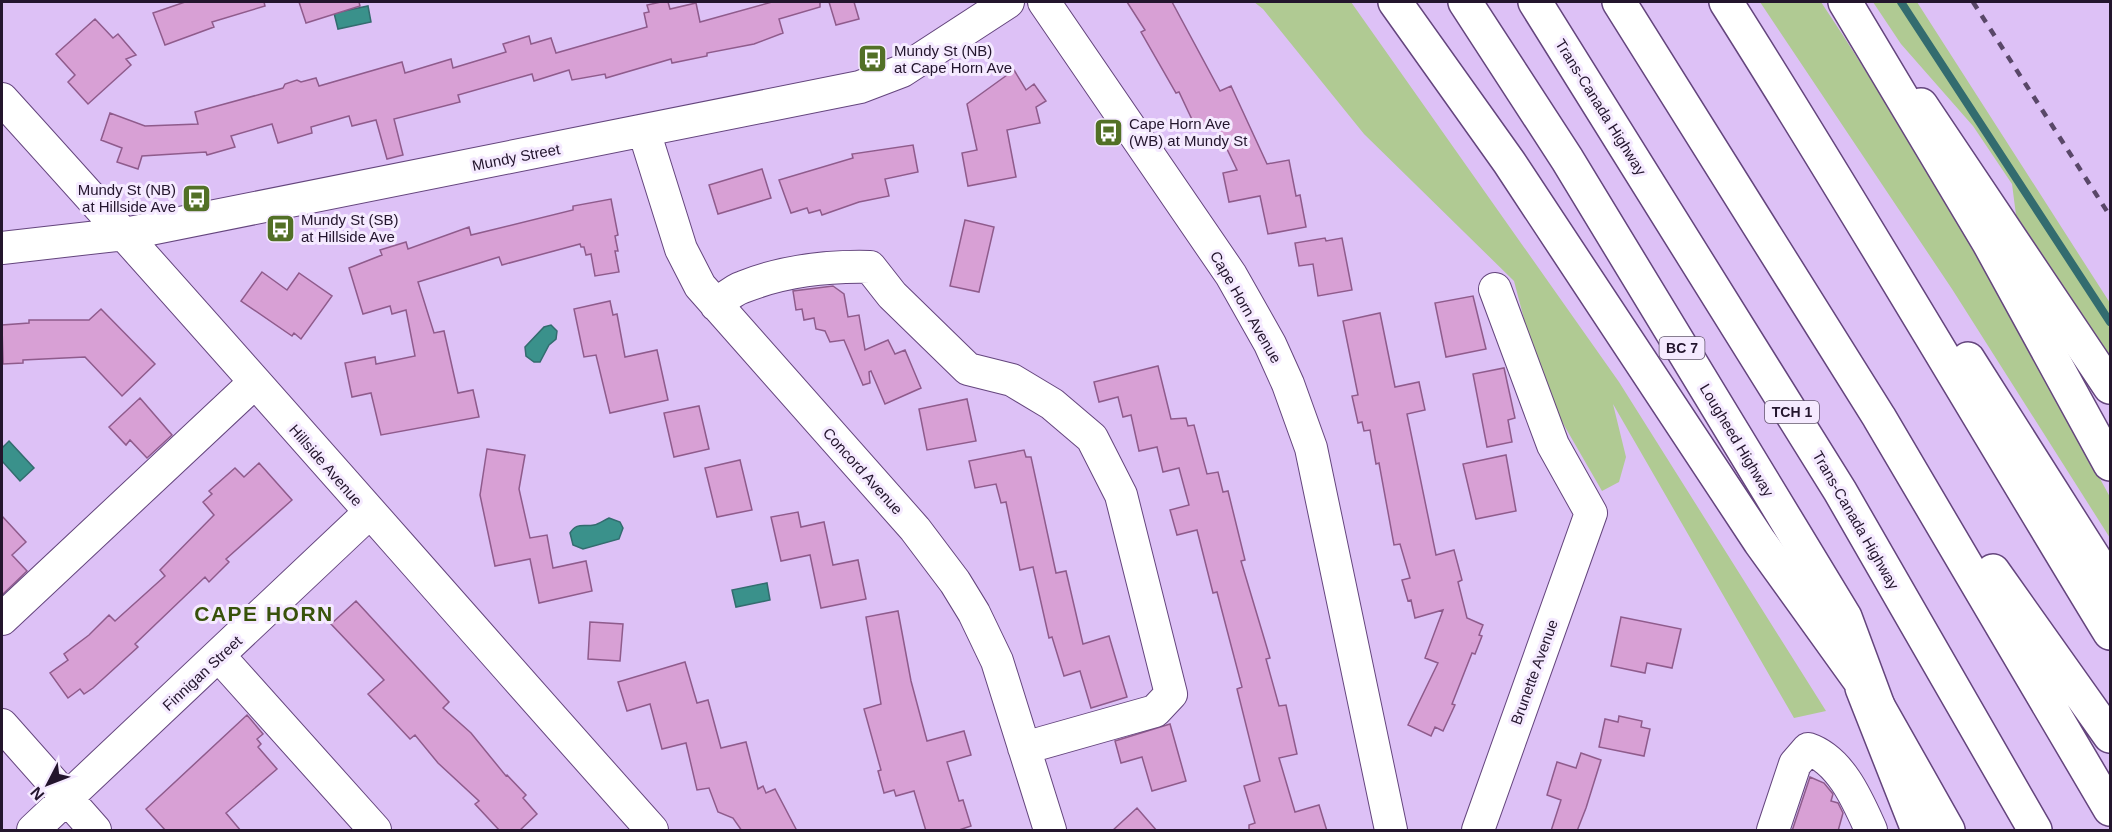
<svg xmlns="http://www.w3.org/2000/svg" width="2112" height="832" font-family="Helvetica,sans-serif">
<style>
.green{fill:#b0ca93}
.water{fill:#3a918b;stroke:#336c6f;stroke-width:1.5}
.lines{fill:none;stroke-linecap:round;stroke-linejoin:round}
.stream{stroke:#336c6f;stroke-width:8}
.building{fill:#d8a0d5;stroke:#8f5b8c;stroke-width:1.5}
.minor-casing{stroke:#64457d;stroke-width:34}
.major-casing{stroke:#64457d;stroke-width:36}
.highway-casing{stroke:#64457d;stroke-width:36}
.minor{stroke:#fff;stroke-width:32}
.major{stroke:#fff;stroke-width:33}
.highway{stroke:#fff;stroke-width:33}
.rail{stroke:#594768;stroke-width:4.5;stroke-dasharray:8 8;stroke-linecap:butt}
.labels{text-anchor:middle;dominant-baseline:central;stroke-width:6;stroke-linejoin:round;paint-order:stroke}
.shield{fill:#f5eaff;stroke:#62556c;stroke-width:1.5}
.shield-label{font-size:14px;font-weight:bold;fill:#23152d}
.poi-label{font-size:15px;fill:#23152d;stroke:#f5eaff;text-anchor:start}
.street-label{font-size:15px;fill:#23152d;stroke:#f5eaff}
.district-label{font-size:21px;font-weight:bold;letter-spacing:1.5px;fill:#38520a;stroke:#f5eaff}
</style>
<rect width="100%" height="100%" fill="#ddc1f6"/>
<!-- green -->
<path class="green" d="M1254,2H1351L1619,382L1826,711L1794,718L1613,404L1626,457L1619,482L1602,491L1542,387L1514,281L1364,134L1263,9Z
M1760,2H1821C1927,161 2018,329 2110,497V538L1952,289Z
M1873,2H1917L2110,303V356L2016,215L2012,184L1973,126L1901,44Z"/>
<!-- water -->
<path class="water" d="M368,6L371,22L338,29L334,13Z
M551,325L557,331L556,339L549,345L540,362H534L526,356L525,347L544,327Z
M9,441L34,468L20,481L2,461V448Z
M609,518L620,522L623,528L619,539L583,549L573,545L570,533C577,522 583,527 594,525C599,524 604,520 609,518Z
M767,583L770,600L736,607L732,590Z"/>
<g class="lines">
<!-- stream -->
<path class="stream" d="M1901,2L2110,322"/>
</g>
<!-- building -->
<path class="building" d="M185,2H264L265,6L212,22L214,27L165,45L153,13Z
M299,2H359L360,6L306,23Z
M661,2H668L670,9L696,3L700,22L772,2H820V7L779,19L783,33L754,44L707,53V56L672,63L671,59L606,78L605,74L572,80L569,70L534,81L532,74L458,95L460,102L394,119L403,155L387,159L376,120L352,126L349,116L311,127L312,133L278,143L272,124L231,136L235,147L207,155L206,152L142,156L138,169L117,162L122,148L101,140L110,113L145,126L198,124L195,112L283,88L285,84L297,80L301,82L316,78L319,86L402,62L405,73L451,59L453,68L506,52L503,44L529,36L531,44L551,38L556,53L647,27L644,13L649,12L647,5Z
M829,2H854L859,19L836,25Z
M1127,2H1172L1220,91L1231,86L1267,164L1289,160L1296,196L1300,195L1306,227L1268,234L1260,196L1229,202L1223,173L1237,170L1213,120L1196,128L1179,92L1176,93L1141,32L1145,30Z
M95,19L113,38L118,34L136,55L126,59L131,65L88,104L68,82L75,75L56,54Z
M1014,70L1026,90L1034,84L1046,101L1036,107L1040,123L1007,130L1016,177L968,186L962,153L977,150L967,104Z
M913,145L918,172L885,179L889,196L859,202L822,215L820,210L809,213L807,208L791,213L779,180L853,158L852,154Z
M762,169L771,198L718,214L709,185Z
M611,199L618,235L615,236L618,251H615L619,272L595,276L591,254L586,255L584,247H581L580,244L502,265L499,257L418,282L434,333L444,331L458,393L473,390L479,417L381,435L371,393L352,397L345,363L375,357L376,364L415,356L406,310L392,314L390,306L363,314L349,268L382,255L380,250L406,242L408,249L469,227L471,235L573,210V206Z
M965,220L994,227L979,292L950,286Z
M1325,238L1326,241L1342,238L1352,290L1318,296L1313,264L1299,266L1295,243Z
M262,272L287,290L299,273L332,296L301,339L294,333L292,336L241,301Z
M833,286L844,294L848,317L859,315L865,350L888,340L895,354L905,350L921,388L885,404L871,371L869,372L870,383L863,385L844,340L830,342L825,331L816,329L814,318L804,320L802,309L796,310L793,291Z
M1473,296L1486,349L1446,357L1435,303Z
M610,301L613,315L617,314L625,357L657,350L668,400L610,413L596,355L584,357L574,309Z
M101,309L155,364L122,396L85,357L23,360V363L3,364L2,325L29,323V320H89Z
M1380,313L1395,387L1419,382L1425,410L1407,414L1436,555L1454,550L1462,580L1458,582L1467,618L1483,625L1479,635L1482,636L1475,654L1472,653L1452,704L1455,705L1443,731L1435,727L1431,736L1408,725L1438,663L1425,658L1443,610L1415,618L1411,600L1408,601L1402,580L1410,578L1400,544L1394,545L1379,463L1376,464L1370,430L1364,431L1362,422L1358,423L1352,396L1358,395L1343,321Z
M1158,366L1171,419L1186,418L1188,426L1194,425L1207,474L1218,472L1223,492L1228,491L1245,560L1241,561L1270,658L1266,659L1279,706L1286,705L1297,754L1279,758L1295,812L1319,805L1327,831H1249V825L1255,823L1244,786L1260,781L1237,689L1242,687L1217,592L1213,593L1197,530L1177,535L1170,510L1189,505L1179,468L1163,472L1157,447L1139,451L1131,415L1123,417L1118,397L1099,402L1094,382Z
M1504,368L1515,418L1508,420L1512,442L1487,447L1473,374Z
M140,398L172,435L147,458L130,440L126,445L109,427Z
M967,399L976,441L927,450L919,409Z
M699,406L709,449L674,457L664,413Z
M487,449L525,455L519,489L530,538L547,535L553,568L586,561L592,591L539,603L530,559L495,566L480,495Z
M1024,450L1026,457H1031L1056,573L1066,571L1083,644L1109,636L1127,697L1091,708L1080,671L1064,676L1052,637L1049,638L1033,567L1020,570L1006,502L1001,503L996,484L975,488L969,461Z
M1506,455L1516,511L1476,519L1463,464Z
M740,460L752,510L717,517L705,468Z
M259,463L292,500L226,559L229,562L209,582L205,577L135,644L138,647L93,688L84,694L80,689L68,698L50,673L68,660L64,654L89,635L109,615L115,621L165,576L160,570L214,515L203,502L212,494L209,491L235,468L244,477Z
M798,512L801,527L824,522L833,565L858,560L866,599L821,608L810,555L781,561L771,517Z
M2,516L26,542L12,555L27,571L2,595Z
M356,601L449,702L443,708L471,733L506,776L507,775L526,795L523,798L537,814L519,831H500L475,804L479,801L438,763L415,735L410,739L368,694L384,680L331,624Z
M898,611L911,681L927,741L964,731L971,755L947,762L959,801L963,800L971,826L956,831H926L914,791L896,796L894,790L884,793L878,771L881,770L864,709L881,704L866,617Z
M1621,617L1681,629L1672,668L1647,663L1645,673L1611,666Z
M590,622L623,624L620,661L588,659Z
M685,662L697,703L708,700L721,748L746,742L758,789L763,786L766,793L775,789L797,831H742L733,818L718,812L709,788L697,790L686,743L662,749L650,704L627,711L618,682Z
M247,715L263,734L257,739L261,744L258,747L277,769L226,813L241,831H166L146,809Z
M1619,716L1642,721L1641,727L1650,729L1644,756L1599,747L1605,719L1618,722Z
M1170,724L1186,781L1152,791L1142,757L1121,763L1115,741Z
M1581,753L1601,760L1586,808L1577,831H1551L1561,800L1547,795L1557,762L1576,768Z
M1810,777L1824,783L1833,794L1831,801L1838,803L1843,813L1838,831H1792Z
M1137,808L1157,831H1112Z"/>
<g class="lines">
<defs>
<path id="minor" d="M1044,2L1231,275L1270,344L1288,384L1311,448L1391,830
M2,99C221,340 435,587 652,830
M644,131L681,249L700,286L915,529L955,582L974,613L997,661L1050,830
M2,248L125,234L860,87L902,71L1008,2
M716,305C724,299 733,290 743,287C783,271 828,266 870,267L892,295L968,369L1012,380L1052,404L1092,438L1121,495L1171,694L1155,711L1024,748
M2,619L254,383
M219,656L375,830
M2,725L95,830
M33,830L369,513
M1478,830L1591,513L1553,445L1495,289
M1773,830L1795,764L1808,749C1841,760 1858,801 1871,830"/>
<path id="major" d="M1465,2L1567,159L1845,617L1878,706L1948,830
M1921,105L2110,387"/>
<path id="highway" d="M1395,2L1509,162L1760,542L1878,706
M1535,2L1840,491L2035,830
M1619,2L1879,417L2110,809
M1726,2C1858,210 1982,423 2110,633
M1845,2L1989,243L2110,464
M1968,359L2110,583
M1993,571L2110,736
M1862,688L1918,830"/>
</defs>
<!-- minor casing -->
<use href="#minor" class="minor-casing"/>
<!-- major casing -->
<use href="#major" class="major-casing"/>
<!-- highway casing -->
<use href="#highway" class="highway-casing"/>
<!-- minor -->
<use href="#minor" class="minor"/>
<!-- major -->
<use href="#major" class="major"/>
<!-- highway -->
<use href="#highway" class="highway"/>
<!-- rail -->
<path class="rail" d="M1973,2L2110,216"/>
</g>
<!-- icons -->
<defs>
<symbol id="bus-square" viewBox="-11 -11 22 22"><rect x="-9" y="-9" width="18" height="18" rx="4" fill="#527026" stroke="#f5eaff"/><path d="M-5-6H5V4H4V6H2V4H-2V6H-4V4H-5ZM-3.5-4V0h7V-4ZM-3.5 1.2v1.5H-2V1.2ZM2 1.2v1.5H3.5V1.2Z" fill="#fff"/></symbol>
</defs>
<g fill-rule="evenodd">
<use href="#bus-square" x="856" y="42" width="33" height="33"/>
<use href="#bus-square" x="1092" y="116" width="33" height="33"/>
<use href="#bus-square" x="180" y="182" width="33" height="33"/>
<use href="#bus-square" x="264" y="212" width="33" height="33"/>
</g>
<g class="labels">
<!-- shield labels -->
<g class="shield">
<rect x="1659.5" y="337" width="45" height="22" rx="4.5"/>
<rect x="1765" y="401" width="54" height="22" rx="4.5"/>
</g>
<g class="shield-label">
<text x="1682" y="348">BC 7</text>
<text x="1792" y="412">TCH 1</text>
</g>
<!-- poi labels -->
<g class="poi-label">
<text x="894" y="50">Mundy St (NB)<tspan x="894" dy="17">at Cape Horn Ave</tspan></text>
<text x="1129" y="123">Cape Horn Ave<tspan x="1129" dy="17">(WB) at Mundy St</tspan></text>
<text x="176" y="189" text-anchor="end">Mundy St (NB)<tspan x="176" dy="17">at Hillside Ave</tspan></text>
<text x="301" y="219">Mundy St (SB)<tspan x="301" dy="17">at Hillside Ave</tspan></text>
</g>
<!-- street labels -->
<g class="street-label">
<text transform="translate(1601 107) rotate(58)">Trans-Canada Highway</text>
<text transform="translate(516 157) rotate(-11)">Mundy Street</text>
<text transform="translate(1246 307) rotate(60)">Cape Horn Avenue</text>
<text transform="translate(1737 440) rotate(59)">Lougheed Highway</text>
<text transform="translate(326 465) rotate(49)">Hillside Avenue</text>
<text transform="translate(863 471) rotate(48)">Concord Avenue</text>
<text transform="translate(1856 520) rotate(60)">Trans-Canada Highway</text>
<text transform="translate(1534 672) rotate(-70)">Brunette Avenue</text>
<text transform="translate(202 673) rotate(-43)">Finnigan Street</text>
</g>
<!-- district labels -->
<g class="district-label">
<text x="264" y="613">CAPE HORN</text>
</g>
</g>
<!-- border -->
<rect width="2112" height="832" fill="none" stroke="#23152d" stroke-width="6"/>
<!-- north arrow -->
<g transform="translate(48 784) rotate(228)" stroke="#f5eaff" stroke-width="4.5" paint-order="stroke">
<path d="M0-4.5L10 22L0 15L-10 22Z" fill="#23152d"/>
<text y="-9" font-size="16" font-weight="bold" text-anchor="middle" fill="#23152d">N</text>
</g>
</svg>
